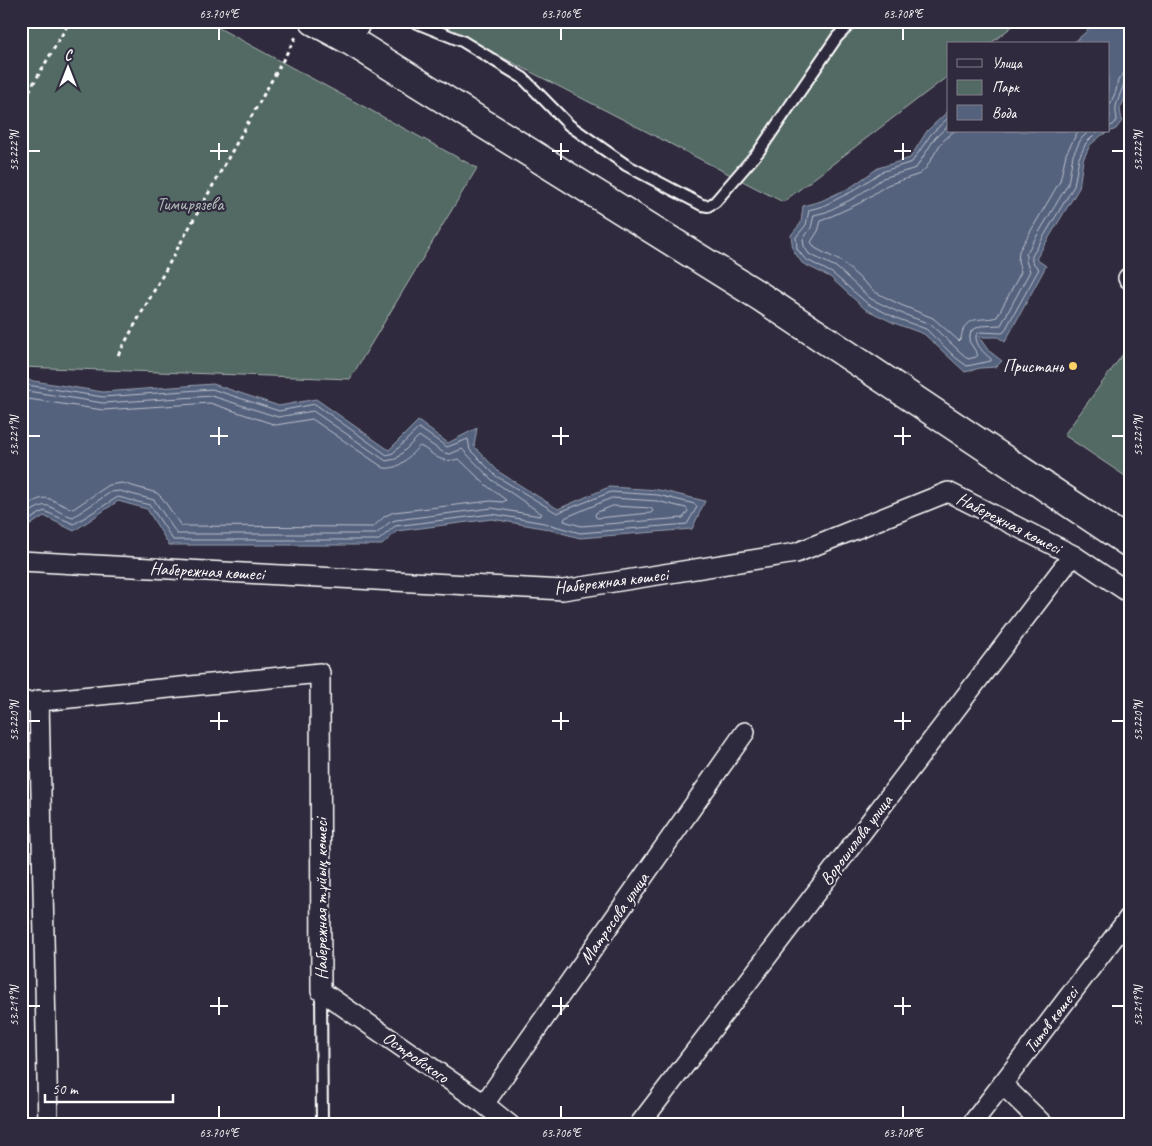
<svg xmlns="http://www.w3.org/2000/svg" width="1152" height="1146" font-family="Caveat,sans-serif">
<style>
.green{fill:#536964;stroke:#a9b4b2}
.water{fill:#55627e;stroke:#99a1b2}
.lines{fill:none;stroke-linecap:round;stroke-linejoin:round}
.shore{stroke:#bbc0cb;stroke-width:1}
.lane-casing{stroke:#fff;stroke-width:14}
.street-casing{stroke:#fff;stroke-width:22}
.highway-casing{stroke:#fff;stroke-width:31}
.path{stroke:#fff;stroke-width:3;stroke-dasharray:4 4;stroke-linecap:butt}
.lane{stroke:#2f2a3d;stroke-width:10}
.street{stroke:#2f2a3d;stroke-width:19}
.highway{stroke:#2f2a3d;stroke-width:28}
.ticks{fill:none;stroke:#fff;stroke-width:2}
.poi-dot{fill:#ffd166;stroke:#2f2a3d;stroke-width:2}
.labels{text-anchor:middle;dominant-baseline:central;stroke-width:4.5;stroke-linejoin:round;paint-order:stroke}
.park-label{font-size:18px;fill:#b2bcb9;stroke:#2f2a3d}
.poi-label{font-size:18px;fill:#fff;stroke:#2f2a3d;text-anchor:end}
.street-label{font-size:18px;fill:#fff;stroke:#2f2a3d}
.neatline{fill:none;stroke:#fff;stroke-width:2}
.ticks-label{font-size:12px;text-anchor:middle;fill:#fff}
</style>
<rect width="100%" height="100%" fill="#2f2a3d"/>
<filter id="ink" filterUnits="userSpaceOnUse"><feTurbulence type="fractalNoise" baseFrequency=".02" numOctaves="2"/><feDisplacementMap in="SourceGraphic" scale="10" xChannelSelector="R" yChannelSelector="G"/><feConvolveMatrix kernelMatrix="1 2 1 2 8 2 1 2 1" color-interpolation-filters="sRGB"/></filter>
<g filter="url(#ink)">
<!-- green -->
<path class="green" d="M21,21H206L477,168L350,379L21,367Z
M432,21H1019L990,44H948V76L783,202Z
M1131,343V480L1064,435Z"/>
<!-- water -->
<path class="water" d="M1093,21H1131V76L1127,94L1120,109L1122,121L1116,129L1102,135L1090,145L1083,160L1079,188L1036,259L1046,266L1005,342L998,337H979L988,350L1002,361L996,367L980,368L965,372L924,334L894,323L865,309L830,277L802,263L793,250L791,235L801,223L803,206L821,201L851,187L878,168L910,158L927,131L948,111V131H1108V44H1072L1086,32Z
M21,379L103,392L213,384L279,406L316,399L389,450L418,421L448,443L477,428L474,446L499,472L558,509L609,487L659,490L705,501L692,529L580,538L543,528L492,519L397,531L382,545H169L147,509L118,501L74,531L44,516L21,531Z"/>
<g class="lines">
<!-- shore -->
<path class="shore" d="M948,118L931,134L912,162L881,172L853,191L823,206L809,210L806,225L796,237L797,249L805,259L832,273L868,304L896,318L926,329L956,358L967,366L991,361V359C984,353 975,345 976,335L980,332L1002,333L1004,332L1039,269L1032,262V256L1074,186L1079,158L1086,143L1098,131
M1108,120L1110,118L1109,107L1116,91L1118,80L1123,74L1131,72
M948,126L935,138L916,168L883,178L856,197L826,212L814,215L811,228L803,239L804,246L809,254L836,267L871,299L898,312L930,324L968,359L976,357L978,355L969,341L971,331L980,326L1001,325L1030,271L1026,261V254L1068,184L1073,155L1081,139L1089,131
M1108,127L1113,125L1117,120C1117,116 1115,111 1116,107C1116,104 1125,81 1126,79H1131
M954,131L941,143L926,168L920,174L887,185L860,203L821,221L818,231L811,242L815,248L842,262L875,292L901,305L933,318L959,341L961,339C964,313 981,322 997,317L1021,272L1018,261L1019,251L1060,181L1066,154L1078,131
M21,384L103,397L212,389L279,411L315,404L387,455L393,453L419,428L447,447L468,439L470,450L496,476L557,513L611,492L658,495L695,504L697,507L687,524L580,533L544,523L492,514L395,526L379,540H173L150,505L118,497L74,524L44,511L21,525
M21,390L103,403L212,396L278,417L313,411L386,461L396,459L419,436L444,453L450,454L462,449L492,480L542,514L540,516L492,508L396,520L390,522L376,534H177L154,500L120,491L111,492L73,517C43,508 53,496 21,518
M21,398L103,410L210,403L276,425L312,419L384,468C401,470 408,456 420,446C437,455 438,464 459,459L487,486L506,500L503,502L491,501L394,512L385,516L373,527L181,526L163,499L157,493L122,483L109,485L73,509C46,500 50,490 21,509
M612,498L657,501L686,508L688,511L683,518L581,526L564,521L565,518Z
M613,506L651,508L653,511L651,513L597,518L595,516L596,513Z"/>
<defs>
<path id="lane" d="M412,21L462,41L523,78L569,125L626,165L702,205L708,206L715,202L759,151L837,37L853,21
M321,991L322,1125"/>
<path id="street" d="M351,41L362,21
M1128,278L1131,280
M21,561L563,590L796,553L948,492L1073,555L1131,594
M39,700L48,1125
M21,703L320,673L321,991L484,1104L510,1125
M1002,1084L1044,1125
M484,1104L745,732
M639,1125L1073,555
M971,1125L1131,915"/>
<path id="highway" d="M314,21L351,41L761,297L1131,544"/>
</defs>
<!-- lane casing -->
<use href="#lane" class="lane-casing"/>
<!-- street casing -->
<use href="#street" class="street-casing"/>
<!-- highway casing -->
<use href="#highway" class="highway-casing"/>
<!-- path -->
<path class="path" d="M21,105L70,21
M118,355L297,35"/>
<!-- lane -->
<use href="#lane" class="lane"/>
<!-- street -->
<use href="#street" class="street"/>
<!-- highway -->
<use href="#highway" class="highway"/>
</g>
</g>
<!-- ticks -->
<path class="ticks" d="M219,28V40M561,28V40M903,28V40M219,143V160M561,143V160M903,143V160M28,151H40M210,151H228M552,151H569M894,151H911M1112,151H1124M219,427V445M561,427V445M903,427V445M28,436H40M210,436H228M552,436H569M894,436H911M1112,436H1124M219,712V730M561,712V730M903,712V730M28,721H40M210,721H228M552,721H569M894,721H911M1112,721H1124M219,997V1015M561,997V1015M903,997V1015M28,1006H40M210,1006H228M552,1006H569M894,1006H911M1112,1006H1124M219,1106V1118M561,1106V1118M903,1106V1118"/>
<!-- markers -->
<circle class="poi-dot" cx="1073" cy="366" r="5"/>
<g class="labels">
<!-- park labels -->
<g class="park-label">
<text x="190" y="204">Тимирязева</text>
</g>
<!-- poi labels -->
<g class="poi-label">
<text x="1063" y="366">Пристань</text>
</g>
<!-- street labels -->
<g class="street-label">
<text transform="translate(1009 523) rotate(27)">Набережная көшесі</text>
<text transform="translate(207 571) rotate(3)">Набережная көшесі</text>
<text transform="translate(611 581) rotate(-7)">Набережная көшесі</text>
<text transform="translate(856 840) rotate(-53)">Ворошилова улица</text>
<text transform="translate(321 899) rotate(-90)">Набережная тұйық көшесі</text>
<text transform="translate(614 918) rotate(-55)">Матросова улица</text>
<text transform="translate(1051 1020) rotate(-53)">Титов көшесі</text>
<text transform="translate(416 1057) rotate(35)">Островского</text>
</g>
</g>
<!-- margin -->
<rect width="1152" height="1146" fill="none" stroke="#2f2a3d" stroke-width="55"/>
<!-- legend -->
<rect x="947" y="42" width="162" height="90" fill="#2f2a3d" stroke="#827f8b"/>
<rect x="957" y="59" width="25" height="8" fill="#2f2a3d" stroke="#827f8b"/>
<text x="992" y="68" font-size="15" fill="#ffffff">Улица</text>
<rect x="957" y="80" width="25" height="15" fill="#536964" stroke="#827f8b"/>
<text x="992" y="92" font-size="15" fill="#ffffff">Парк</text>
<rect x="957" y="105" width="25" height="15" fill="#55627e" stroke="#827f8b"/>
<text x="992" y="118" font-size="15" fill="#ffffff">Вода</text>
<!-- north arrow -->
<g transform="translate(68 68)" stroke="#2f2a3d" stroke-width="4" paint-order="stroke">
<path d="M0-4L9 19L0 12L-9 19Z" fill="#ffffff"/>
<text y="-8" font-size="14" font-weight="bold" text-anchor="middle" fill="#ffffff">С</text>
</g>
<!-- scale -->
<path d="M45 1094v8h128v-8" fill="none" stroke="#ffffff" stroke-width="2.5"/>
<text x="52" y="1094" font-size="15" fill="#ffffff" stroke="#2f2a3d" stroke-width="4" paint-order="stroke">50 m</text>
<rect x="28" y="28" width="1096" height="1090" class="neatline"/>
<g class="ticks-label">
<text x="219" y="18">63.704°E</text>
<text x="561" y="18">63.706°E</text>
<text x="903" y="18">63.708°E</text>
<text transform="translate(14 151) rotate(-90)" y="4">53.222°N</text>
<text transform="translate(1138 151) rotate(-90)" y="4">53.222°N</text>
<text transform="translate(14 436) rotate(-90)" y="4">53.221°N</text>
<text transform="translate(1138 436) rotate(-90)" y="4">53.221°N</text>
<text transform="translate(14 721) rotate(-90)" y="4">53.220°N</text>
<text transform="translate(1138 721) rotate(-90)" y="4">53.220°N</text>
<text transform="translate(14 1006) rotate(-90)" y="4">53.219°N</text>
<text transform="translate(1138 1006) rotate(-90)" y="4">53.219°N</text>
<text x="219" y="1137">63.704°E</text>
<text x="561" y="1137">63.706°E</text>
<text x="903" y="1137">63.708°E</text>
</g>
</svg>
